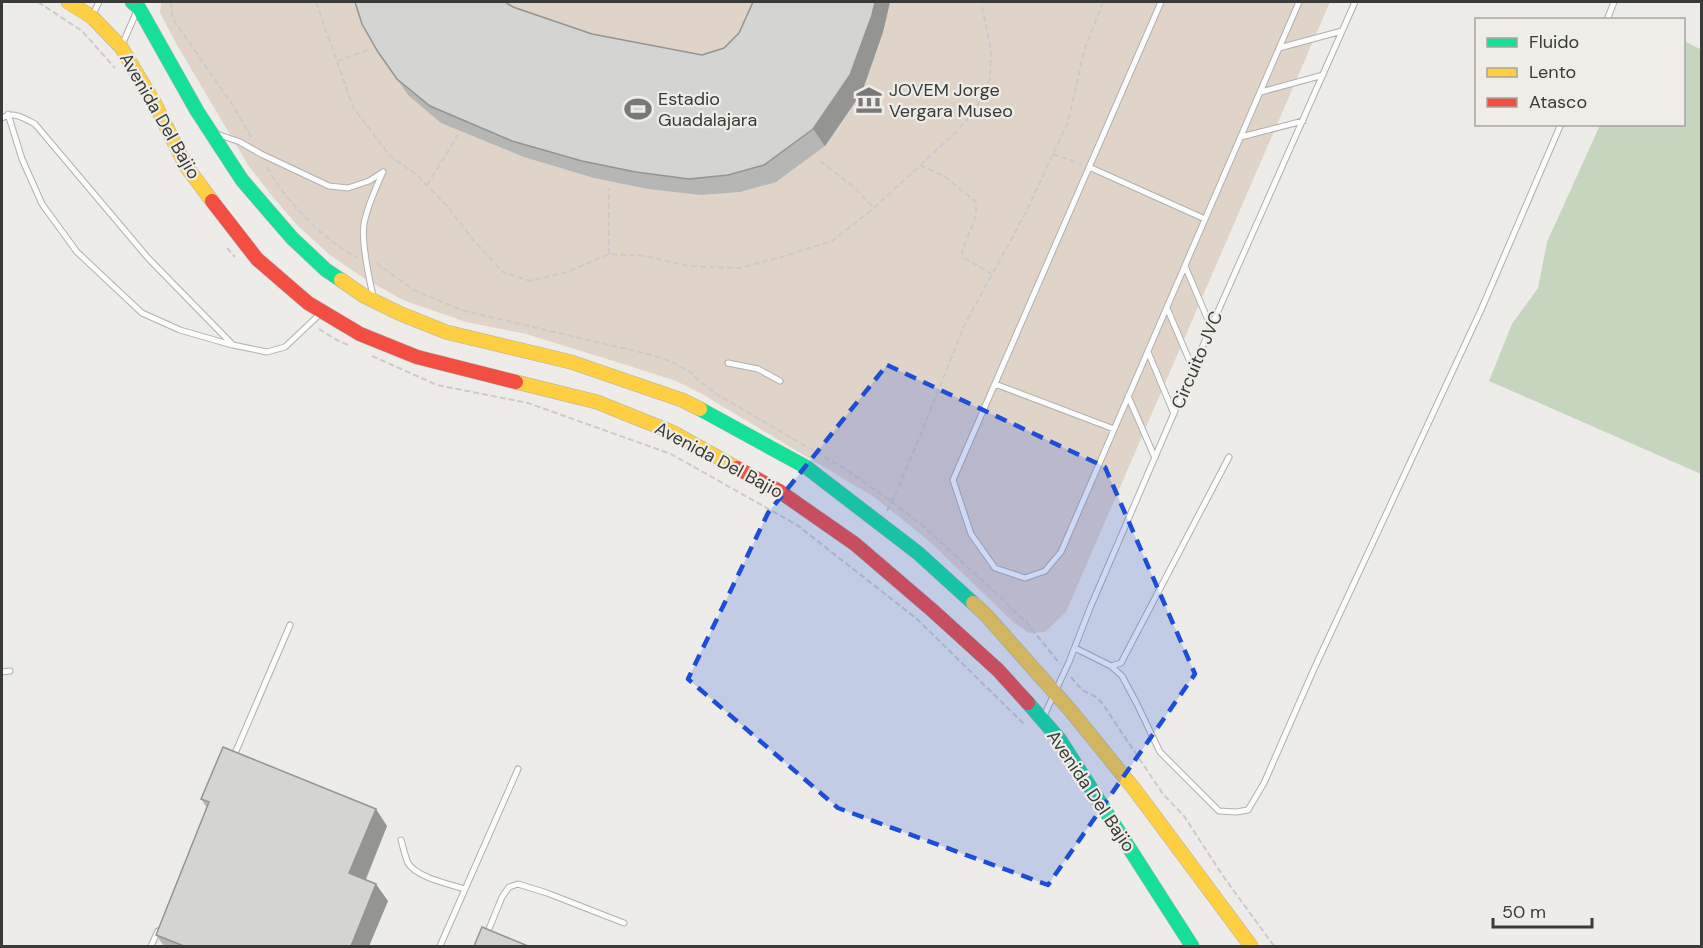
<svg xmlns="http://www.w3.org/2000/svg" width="1703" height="948" font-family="'DM Sans',sans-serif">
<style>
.green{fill:#e0d4c9}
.water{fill:#c6d6be}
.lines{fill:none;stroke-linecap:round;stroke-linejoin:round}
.lane-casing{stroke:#b0b0ae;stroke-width:7}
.fast-casing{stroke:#b0b0ae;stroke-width:15}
.slow-casing{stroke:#b0b0ae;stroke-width:15}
.jam-casing{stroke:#b0b0ae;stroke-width:15}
.path{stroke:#cbcbca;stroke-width:2;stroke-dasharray:6 3;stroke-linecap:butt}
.lane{stroke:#fcfcfc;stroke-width:5}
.fast{stroke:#16e098;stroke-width:14}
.slow{stroke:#ffcf43;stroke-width:14}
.jam{stroke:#f24e42;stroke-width:14}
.wall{fill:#b6b6b5}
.shaded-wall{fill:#949493}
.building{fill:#d4d4d2;stroke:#949493;stroke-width:1.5}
.marked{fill:#1d4ed8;fill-opacity:0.2;stroke:#1d4ed8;stroke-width:4.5;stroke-dasharray:12 8;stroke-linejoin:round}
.labels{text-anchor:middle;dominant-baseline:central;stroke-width:4.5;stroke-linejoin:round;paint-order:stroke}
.poi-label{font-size:18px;fill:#3a3a38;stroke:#eeede8;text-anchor:start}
.street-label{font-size:18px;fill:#3a3a38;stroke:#eeede8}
</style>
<rect width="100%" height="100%" fill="#edece9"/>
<!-- green -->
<path class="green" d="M161,2H1330L1066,612L1045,632L1029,633L1013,622L929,541L874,497L702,394L676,381L620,363L526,334L466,322L403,300L362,277L330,255L298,226L272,196L248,165L177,45L160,13Z"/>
<!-- water -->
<path class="water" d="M1684,41L1702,50L1701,474L1489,381L1512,324L1538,288L1547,242L1600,125L1684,124Z"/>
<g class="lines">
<defs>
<path id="lane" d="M1161,2L953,480L971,534L995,568L1025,578L1045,571L1061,552L1299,2
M93,14L99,2
M1607,20L1614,2
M122,45L136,13
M1279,48L1342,31
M1261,92L1323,75
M8,114L22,159L42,204L77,252L142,313L180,330L232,345
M2,118C13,111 24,118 35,124L148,258L233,345L267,352L285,347L321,313
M217,134L240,142L261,154L329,186L348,188L369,181L383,172
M1241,137L1303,121
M1089,167L1205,219
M1185,266L1211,327
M373,296C369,278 361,242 364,224C367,207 375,190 382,174
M1167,308L1193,369
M1148,352L1174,414
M728,363L758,369L780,381
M995,384L1114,429
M1128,396L1155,458
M1075,648L1111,666L1121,663L1229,457
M1111,666L1122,676L1137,704L1160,752L1219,811L1236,812L1248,810L1264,783L1314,669L1481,310L1561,124
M2,672L10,671
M1043,718L1069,662L1090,608L1211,327L1355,2
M233,758L290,625
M401,840C403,847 405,856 408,863C416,877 449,884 464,889
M151,946L158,931
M440,946L518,769
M482,946L502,897L509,887L518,884L547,893L624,923"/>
<path id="fast" d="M132,2L139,8L197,111L242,180L292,238L326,270L341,280
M700,409L806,467L918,553L973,603
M1028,703L1060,740L1192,946"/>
<path id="slow" d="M68,2L92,17L121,47L155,104L186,166L212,201
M341,280L364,296L401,314L446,332L571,362L682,400L700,409
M516,382L597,402L674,433L737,468
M973,603L986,615L1071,711L1135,790L1251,946"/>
<path id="jam" d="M212,201L257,259L308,303L360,334L417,357L516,382
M737,468L779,491L855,544L932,610L998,670L1028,703"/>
</defs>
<!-- lane casing -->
<use href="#lane" class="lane-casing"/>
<!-- fast casing -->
<use href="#fast" class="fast-casing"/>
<!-- slow casing -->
<use href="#slow" class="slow-casing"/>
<!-- jam casing -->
<use href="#jam" class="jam-casing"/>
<!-- path -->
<path class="path" d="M38,2L82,31L115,68
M171,2L172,15L175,22L232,104L252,138
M316,2L353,107L390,156L417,175L448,207L474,241L503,272L530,281L567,272L609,254L645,256L688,266L739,268L781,257L832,241L874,208L955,133L975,111L990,79L991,50L981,2
M337,61L371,49
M1053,154L1081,164
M820,161L855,188L874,208
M920,165L944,176L975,201C980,217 966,237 962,252L964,258L992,274
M267,167C282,197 326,243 357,257
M427,185L458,135
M227,248L235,257
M609,254V188
M376,263L414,290L461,310L652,355L672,362L692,373L697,379L718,395L847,470L892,502L921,524L1001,598L1027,623L1060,664
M319,329L337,340L348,345
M372,356L437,385L528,403L671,454L797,525L917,619L1024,724
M887,511L895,495L921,434L964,326L1026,212L1068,122L1084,51L1103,2
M1071,677L1082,690L1096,697L1102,703L1163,794L1184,816L1223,876L1274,946"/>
<!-- lane -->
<use href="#lane" class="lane"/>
<!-- fast -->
<use href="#fast" class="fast"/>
<!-- slow -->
<use href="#slow" class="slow"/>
<!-- jam -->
<use href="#jam" class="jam"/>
</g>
<!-- wall -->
<path class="wall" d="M753,2H890L883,32L862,92L825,146L776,182L740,192L701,195L648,189L594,178L524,157L441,123L408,95L378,52L513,7L592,34L702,55L724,48L739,33Z
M201,799L387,826L366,880L388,901L369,946H164L156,935L207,808Z"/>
<!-- shaded-wall -->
<path class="shaded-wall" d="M875,2H890L883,32L862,92L825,146L813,129Z
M376,809L387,826L361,890L349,873Z
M376,884L388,901L369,946H351Z"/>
<!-- building -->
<path class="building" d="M355,2H505L513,7L592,34L702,55L724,48L739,33L753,2H875L872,15L850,75L813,129L764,165L728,175L689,179L636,172L582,161L512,141L430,106L397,79L378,52L362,24Z
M223,747L376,809L349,873L376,884L351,946H184L156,935L209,802L201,799Z
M482,927L528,946H474Z"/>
<!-- marked area -->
<path class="marked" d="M887,365L1105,467L1195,674L1048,885L838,808L688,679L768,513Z"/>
<!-- icons -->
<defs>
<symbol id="museum-bare" viewBox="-9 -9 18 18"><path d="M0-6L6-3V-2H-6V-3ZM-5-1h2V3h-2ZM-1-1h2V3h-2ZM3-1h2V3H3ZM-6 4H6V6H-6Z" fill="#797876" stroke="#eeede8" stroke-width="2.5" paint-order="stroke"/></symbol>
<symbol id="stadium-bare" viewBox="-9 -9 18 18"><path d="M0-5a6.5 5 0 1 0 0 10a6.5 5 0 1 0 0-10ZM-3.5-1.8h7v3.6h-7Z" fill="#797876" stroke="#eeede8" stroke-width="2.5" paint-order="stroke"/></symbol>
</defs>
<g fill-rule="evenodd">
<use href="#museum-bare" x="850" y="81" width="38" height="38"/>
<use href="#stadium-bare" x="619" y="90" width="38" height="38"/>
</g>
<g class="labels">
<!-- poi labels -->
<g class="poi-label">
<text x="889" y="90">JOVEM Jorge<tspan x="889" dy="21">Vergara Museo</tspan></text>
<text x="658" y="99">Estadio<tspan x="658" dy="21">Guadalajara</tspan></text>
</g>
<!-- street labels -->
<g class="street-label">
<text transform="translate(160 116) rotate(60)">Avenida Del Bajio</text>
<text transform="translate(1197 360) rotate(-67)">Circuito JVC</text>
<text transform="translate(719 460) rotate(28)">Avenida Del Bajio</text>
<text transform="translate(1091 791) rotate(56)">Avenida Del Bajio</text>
</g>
</g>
<!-- border -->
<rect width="1703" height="948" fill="none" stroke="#3a3a38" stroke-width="6"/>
<!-- legend -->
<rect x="1475" y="18" width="210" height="108" fill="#eeede8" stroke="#a6a5a2" stroke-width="1.5"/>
<rect x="1487" y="38" width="30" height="9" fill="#16e098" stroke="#a6a5a2" stroke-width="1.5"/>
<text x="1529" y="48" font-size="18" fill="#3a3a38">Fluido</text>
<rect x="1487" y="68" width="30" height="9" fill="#ffcf43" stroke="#a6a5a2" stroke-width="1.5"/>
<text x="1529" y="78" font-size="18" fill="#3a3a38">Lento</text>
<rect x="1487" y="98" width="30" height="9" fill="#f24e42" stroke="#a6a5a2" stroke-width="1.5"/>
<text x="1529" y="108" font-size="18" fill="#3a3a38">Atasco</text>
<!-- scale -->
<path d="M1493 918v9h99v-9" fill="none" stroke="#3a3a38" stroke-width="3"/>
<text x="1502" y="918" font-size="18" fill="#3a3a38" stroke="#eeede8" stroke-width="4.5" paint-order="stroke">50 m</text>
</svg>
